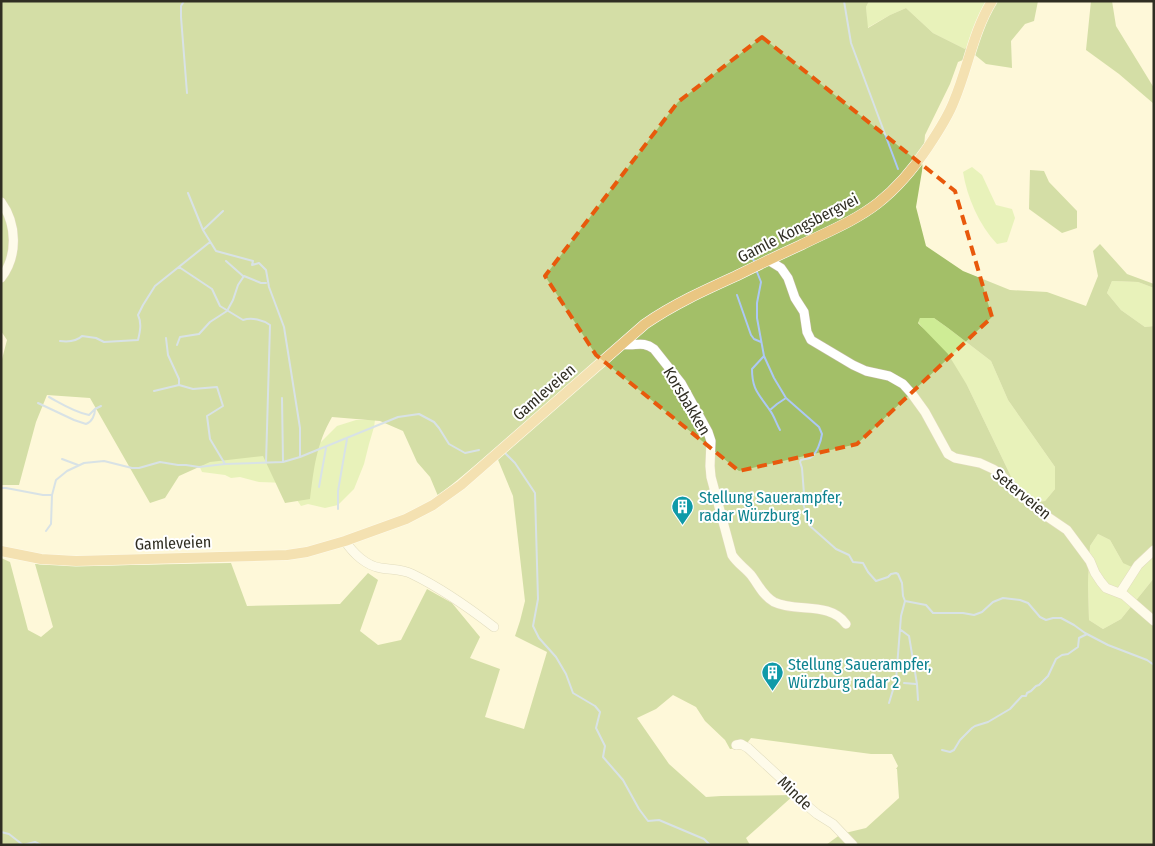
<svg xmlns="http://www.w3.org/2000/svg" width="1155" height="846" font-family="'Fira Sans Condensed',sans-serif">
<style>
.green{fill:#ceec95}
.forest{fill:#a3bf68;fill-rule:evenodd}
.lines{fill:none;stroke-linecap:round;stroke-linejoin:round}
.stream{stroke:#acc8f5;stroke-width:2}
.minor-casing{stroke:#c0bb9e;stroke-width:10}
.major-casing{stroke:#fff;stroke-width:11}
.minor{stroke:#fff;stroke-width:9}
.major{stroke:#e9c682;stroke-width:10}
.marked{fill:none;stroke:#e8590c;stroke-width:4;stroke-dasharray:10 6;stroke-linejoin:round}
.labels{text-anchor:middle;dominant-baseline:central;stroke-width:4;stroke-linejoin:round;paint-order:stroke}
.street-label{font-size:16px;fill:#302e23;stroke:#fff}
.culture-label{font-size:16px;fill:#0d838f;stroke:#fff;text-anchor:start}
</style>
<rect width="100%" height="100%" fill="#fef8d9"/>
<!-- green -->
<path class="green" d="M869,1H990L979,28L965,49L933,33L906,8L890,15L867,28L866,7Z
M972,167L982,175L996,205L1012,209L1015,218L1007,242L997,244C979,225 967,197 963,172Z
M1112,281L1138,282L1154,288V326L1145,327L1121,310L1107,293Z
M920,318H934L948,328L991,361L1008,400L1055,467V489L1045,501L1028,503L1018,491L967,385L918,322Z
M356,420H375L374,427L369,444L364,464L354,489L338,505L325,508L308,504L301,506L291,491L288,483L259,482L240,477L231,478L225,475L202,472L198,463L321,442L337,426Z
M1098,534L1110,540L1123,563L1154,547V578L1121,619L1103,629L1089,620L1088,583L1090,546Z"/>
<!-- forest -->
<path class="forest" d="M1,1H869L866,7L868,28L890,15L906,8L933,33L965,49L979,28L990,1H1038L1034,21L1025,24L1011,41L1012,68L986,64L975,55L958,62L950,84L925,135L922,171L916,207L926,246L963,271L1010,290L1047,292L1086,306L1098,276L1093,251L1100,244L1127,274L1154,284V288L1138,282L1112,281L1107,293L1121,310L1145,327L1154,326V547L1134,568L1123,563L1110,540L1098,534L1090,546L1088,583L1089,620L1103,629L1121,619L1154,578V845H826L841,834L866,828L899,798L897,769H896L898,766L892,754H871L751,738L744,747L730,749L725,740L705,721L696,707L673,695L656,709L637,718L669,764L706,797L721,796L794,795L746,838L750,845H1V558L10,562L28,630L41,637L53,627L35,564L80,566L231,563L247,606L340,604L368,573L378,580L360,631L378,645L401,640L427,589L452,603L480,637L470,658L500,669L485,717L524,729L547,652L515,636L520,621L525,601L513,496L494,450L438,496L430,477L417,462L403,431L380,421L332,417C316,445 314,468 310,499L285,503L263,456L210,462L179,476L165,498L150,503L90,398L47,395L36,422L19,485H1V363L7,340L1,331ZM920,318H934L948,328L991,361L1008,400L1055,467V489L1045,501L1028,503L1018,491L967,385L948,354L918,323Z
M1091,1H1112L1116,26L1154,88V104L1119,74L1086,50Z
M1030,170L1044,171L1049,182L1077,211V228L1062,233L1029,209Z"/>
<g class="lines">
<!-- stream -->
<path class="stream" d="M184,1L181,6V17L187,93
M844,1L851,43L898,169
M188,193L203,230L216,251L253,261L252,265L259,263L266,270L269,287L284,327L300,428V457
M203,230L223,211
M753,259L754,261
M226,261L243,276
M179,267L212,289L220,306L243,320C252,317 263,320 270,325L266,463
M757,272L761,282L757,303V318L764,356L774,378L786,398L819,427L822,434C821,441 817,454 810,458C807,459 804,459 801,460L800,462L802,468L804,494L803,503L805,510L810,526L836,549L849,555L853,562L863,563L868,572L876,581L888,577L891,574L896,573L898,574L902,583L903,596L905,601L901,616L896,680L889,703
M737,295L751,335L754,339L761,342
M166,338L168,355L179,379V385
M60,341C68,342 76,342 82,336L96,338L104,342L138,340C140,332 142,323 138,315L143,305L155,286L210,242
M177,345L180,337L199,334L210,322L227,311L233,300L238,285L244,276L261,283H266
M764,356L752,369C752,389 758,393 769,409C774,415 776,423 780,430
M154,391L179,385L193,389L217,387L223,406L207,416L210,439L225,464
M49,397C62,404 74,412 89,415L95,409
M282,398L283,461
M38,403L74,420L86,424C92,422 95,415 95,409L101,406
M770,410L777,404L786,398
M504,452L515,463L535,493L538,599L533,626L539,638L556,657L566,674L573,693L595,706L600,712L596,728L605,746L603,757L623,780L639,809L648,821L659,820L704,839L710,845
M62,459L78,465
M319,487L326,448
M1,488H6L43,495H51
M338,509V491L347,439
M46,531L51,524L52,495L56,480L67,471L84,463L104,461L132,468H139L160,462L178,465H186L199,467L225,464L283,462L300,457L398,417L419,414L434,422L439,428L449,444L465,453L479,450
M905,601L926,605L933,613H963L974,615L982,612L993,602L1003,598L1020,600L1028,603L1040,617L1046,620L1053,618H1061L1074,625L1085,633L1108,645L1147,660L1154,665
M901,630L909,636L917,684L918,700
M904,683L916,684
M942,750L950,752L954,750L960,740L972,728L975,726L988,722L1010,709L1022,696H1026L1027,693L1031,691L1036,686L1039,685L1048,676L1056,659L1062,655L1068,654L1078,647L1079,638L1087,634
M1,832L9,834L23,845
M23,845L35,842L41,845"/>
<defs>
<path id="minor" d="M1,202C17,224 18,256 1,278
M768,260L781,268L788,278L795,298L804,312L807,332L811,340L853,365L866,371L889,376L903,384L912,394L925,412L948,454L955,458L980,463L993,469L999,473L1021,495L1042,513L1067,530L1090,561L1095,573L1101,582L1106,588L1124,595L1154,621
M622,344C635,347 642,340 654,349L681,383L708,432L711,441L710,466L711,477L732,555C737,563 745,568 751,575C758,584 763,596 774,602C796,613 830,601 846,624
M345,541C353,553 366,566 381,568C392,570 402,569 412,574C441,588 468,607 494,627
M1120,593L1138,565L1154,550
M736,745L741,744L748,748L787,784L798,798L817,814L833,824L853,845"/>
<path id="major" d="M1,551L41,559L76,561L287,555L307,552L345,541L406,519L433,505L461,485L645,324C674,304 705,290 736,276C758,265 779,255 801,245C827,232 855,221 878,203C897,188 914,168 928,147C938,132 948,117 954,101C968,68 973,32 992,1"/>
</defs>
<!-- minor casing -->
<use href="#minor" class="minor-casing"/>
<!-- major casing -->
<use href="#major" class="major-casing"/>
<!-- minor -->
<use href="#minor" class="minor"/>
<!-- major -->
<use href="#major" class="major"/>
</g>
<!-- marked area -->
<path d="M0 0H1155V846H0ZM762,37L955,191L992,317L857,444L739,471L596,355L545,276L678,102Z" fill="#fef8d9" fill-opacity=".55" fill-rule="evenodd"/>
<path class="marked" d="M762,37L955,191L992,317L857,444L739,471L596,355L545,276L678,102Z"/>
<!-- icons -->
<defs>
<symbol id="building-pin" viewBox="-11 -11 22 30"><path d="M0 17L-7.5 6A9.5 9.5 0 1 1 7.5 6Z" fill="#0f9aa8" stroke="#fff"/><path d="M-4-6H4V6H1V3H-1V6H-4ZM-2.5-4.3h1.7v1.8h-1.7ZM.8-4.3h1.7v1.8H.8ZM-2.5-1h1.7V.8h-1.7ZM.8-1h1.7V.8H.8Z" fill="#fff"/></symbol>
</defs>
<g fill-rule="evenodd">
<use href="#building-pin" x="670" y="494" width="25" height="34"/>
<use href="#building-pin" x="760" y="660" width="25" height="34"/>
</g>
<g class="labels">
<!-- street labels -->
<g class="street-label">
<text transform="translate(798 228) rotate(-27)">Gamle Kongsbergvei</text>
<text transform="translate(544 392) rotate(-41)">Gamleveien</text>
<text transform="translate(687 401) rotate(59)">Korsbakken</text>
<text transform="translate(1022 494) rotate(39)">Seterveien</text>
<text transform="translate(173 543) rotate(-2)">Gamleveien</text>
<text transform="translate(795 793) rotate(44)">Minde</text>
</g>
<!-- culture labels -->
<g class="culture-label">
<text x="699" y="497">Stellung Sauerampfer,<tspan x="699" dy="18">radar Würzburg 1,</tspan></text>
<text x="788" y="664">Stellung Sauerampfer,<tspan x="788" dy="18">Würzburg radar 2</tspan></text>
</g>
</g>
<!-- border -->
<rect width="1155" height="846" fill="none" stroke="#302e23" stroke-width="5"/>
</svg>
